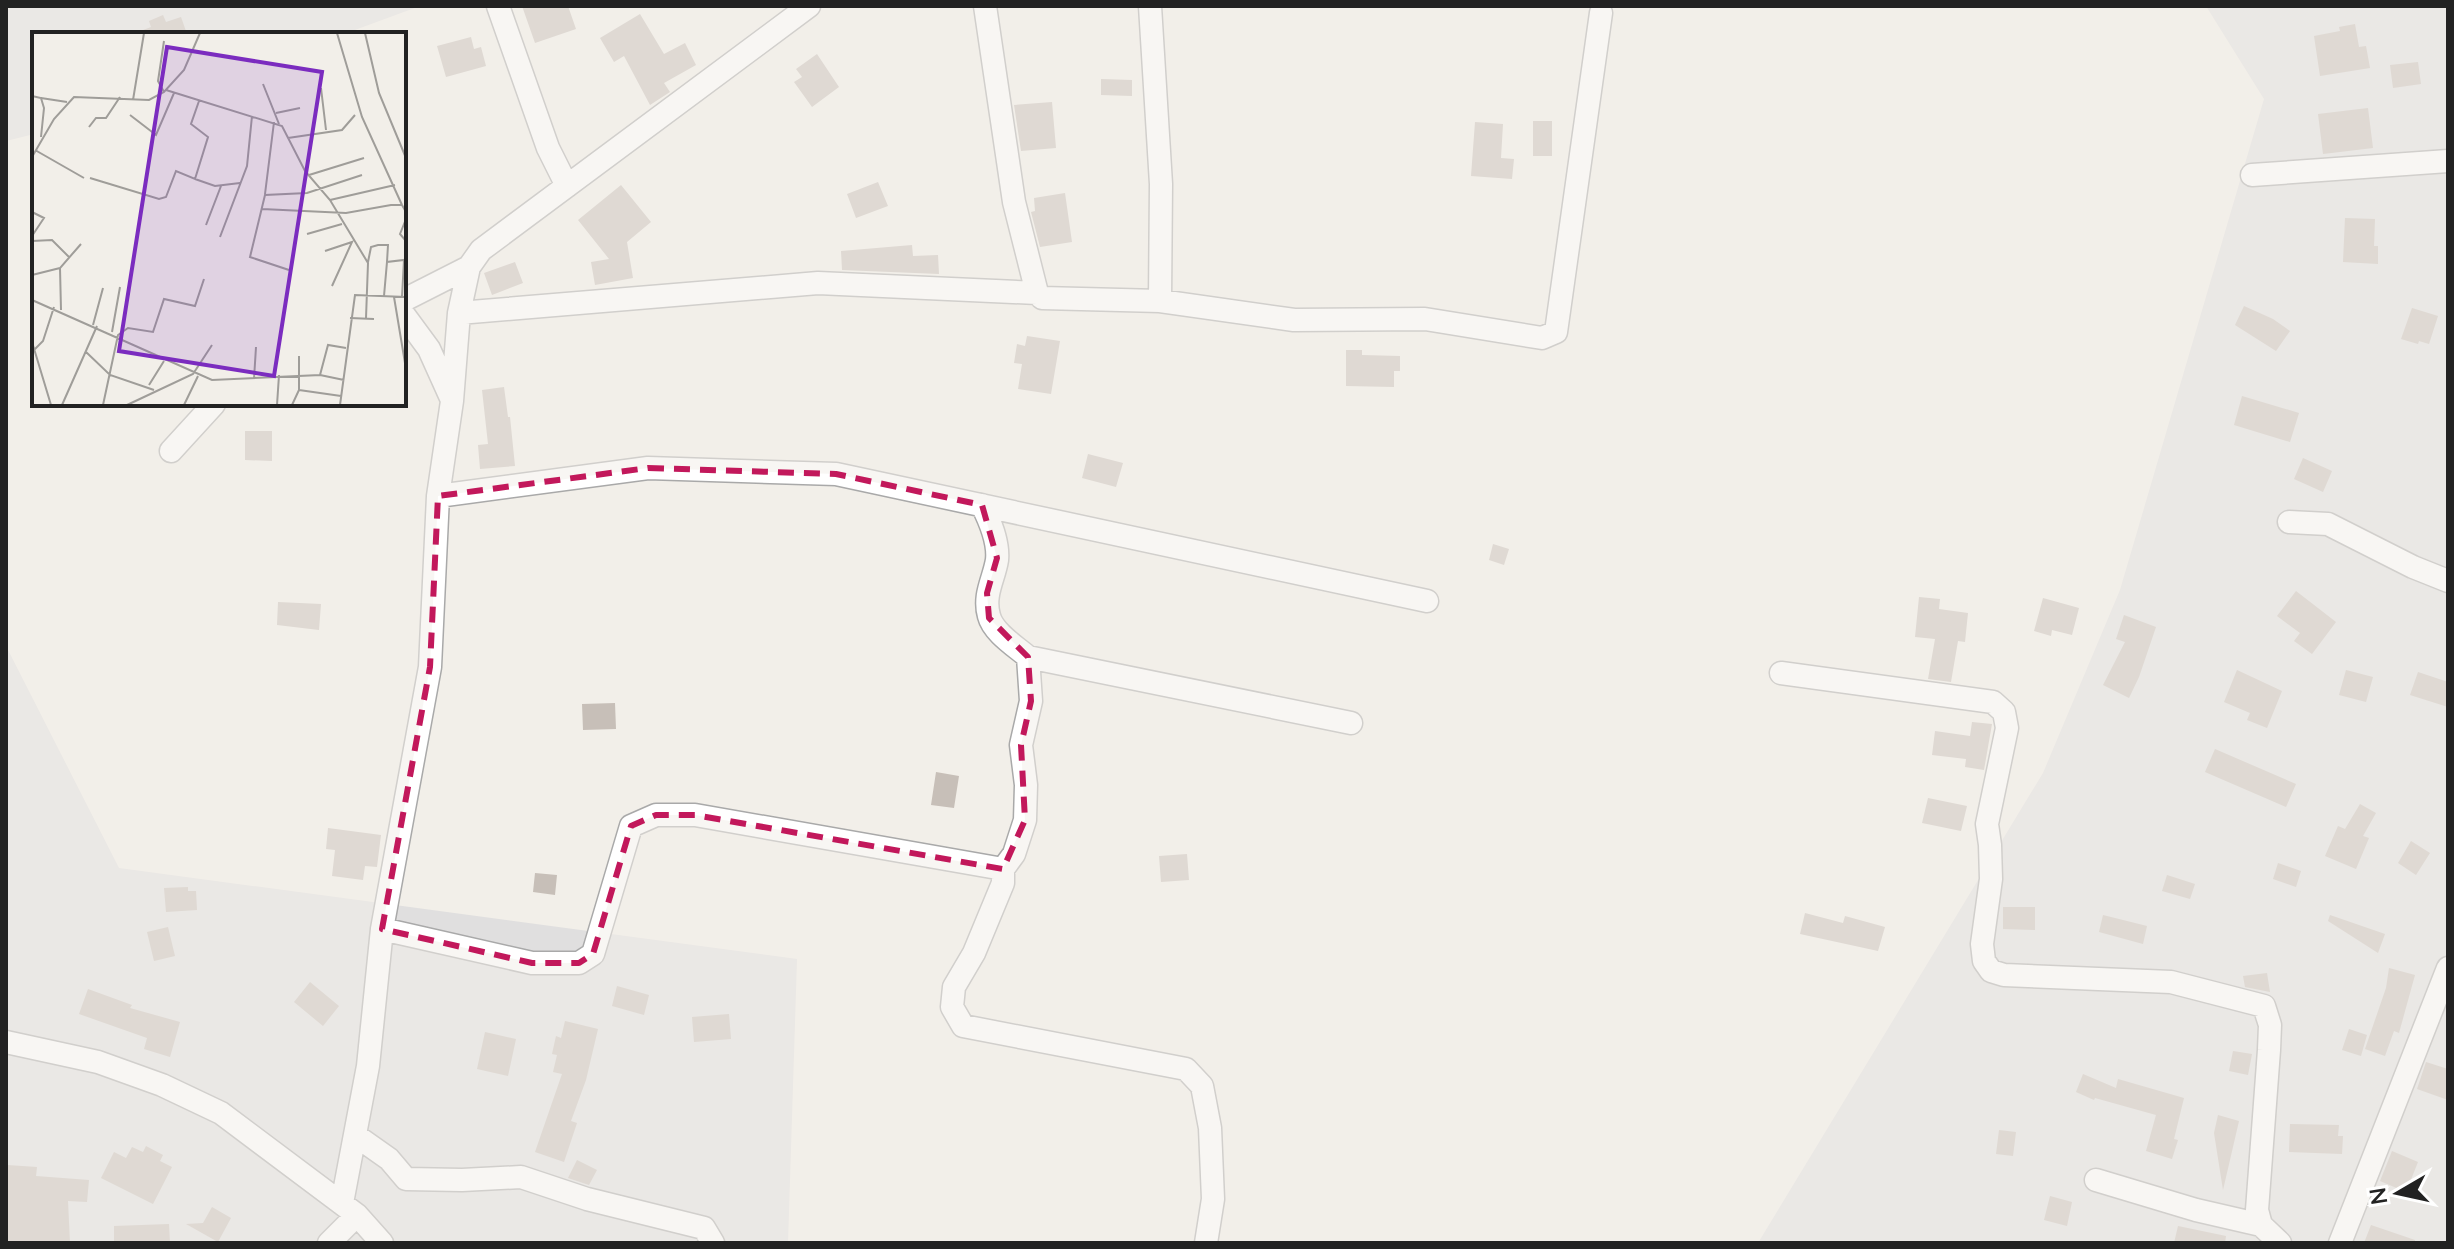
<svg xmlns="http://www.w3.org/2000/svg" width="2454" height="1249" font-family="Lato,sans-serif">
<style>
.residential{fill:#e0dfdf}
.building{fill:#c7bfb8}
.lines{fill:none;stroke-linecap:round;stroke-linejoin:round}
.minor-casing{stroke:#a9a9a9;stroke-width:25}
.minor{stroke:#fff;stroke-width:22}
.marked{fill:none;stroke:#c2185b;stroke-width:6;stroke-dasharray:16 10;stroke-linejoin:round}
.inset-road{fill:none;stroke:#9f9d99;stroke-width:2}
.view{fill:#7b2cbf;fill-opacity:0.15;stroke:#7b2cbf;stroke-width:4}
.inset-edge{fill:none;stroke:#222;stroke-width:4}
</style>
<rect width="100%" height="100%" fill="#f2efe9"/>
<!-- residential -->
<path class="residential" d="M6,6H420L344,34H34V134L6,141Z
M2206,6H2448V1243H1758L2043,773L2120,590L2264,99Z
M6,646L119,868L797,959L788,1243H6Z"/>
<!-- building -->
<path class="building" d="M522,6H568L576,29L535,43Z
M640,14L664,54L685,43L696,65L664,83L670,92L650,105L624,56L614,62L600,38Z
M163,15L166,22L181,17L187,34H139L138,32L151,27L149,21Z
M2355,24L2359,47L2366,46L2370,68L2320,76L2314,36L2340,31L2339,27Z
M471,37L474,49L481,47L486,66L446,77L437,46Z
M817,54L839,87L812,107L794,82L802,77L796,69Z
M2418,62L2421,84L2393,88L2390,65Z
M1101,79L1132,80V96L1101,95Z
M1052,102L1056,148L1021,151L1014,105Z
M2368,108L2373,148L2323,154L2318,114Z
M1533,121H1552V156H1533Z
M1475,122L1503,124L1501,158L1514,159L1512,179L1471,176Z
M878,182L888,206L856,218L847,194Z
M621,185L651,222L627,242L633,278L595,285L591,262L609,259L578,220Z
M1065,193L1072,242L1040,247L1031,212L1035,211L1034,198Z
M2345,218L2375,219L2374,246H2378V264L2343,262Z
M912,245L913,256L938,255L939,274L842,270L841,251Z
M515,262L523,283L492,295L484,273Z
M2244,306L2273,319L2290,331L2276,351L2235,325Z
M2412,308L2438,316L2429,344L2419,341L2418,344L2401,339Z
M1027,336L1060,341L1051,394L1018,389L1022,364L1014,363L1017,344L1025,346Z
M1346,350H1362V355L1400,356V371H1394V387L1346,386Z
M504,387L508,417H510L515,466L480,469L478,445L488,444L482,390Z
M2242,396L2299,413L2290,442L2234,425Z
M245,431H272V461L245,460Z
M1088,454L1123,463L1116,487L1082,478Z
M2303,458L2332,471L2323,492L2294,479Z
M1493,544L1509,549L1504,565L1489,560Z
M2296,591L2336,622L2312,654L2294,641L2300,633L2277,616Z
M1919,597L1940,599L1939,609L1968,613L1965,642L1958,641L1951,682L1928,679L1935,639L1915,637Z
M2043,598L2079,608L2072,635L2052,630L2051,636L2034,631Z
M278,602L321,604L319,630L277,625Z
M2124,615L2156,627L2139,677L2129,698L2103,685L2125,642L2116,639Z
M2237,670L2282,691L2267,728L2247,720L2250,713L2224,702Z
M2346,670L2373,677L2366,702L2339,695Z
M2418,672L2448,682V707L2410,695Z
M615,703L616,729L583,730L582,704Z
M1972,722L1992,724L1984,770L1965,767L1966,759L1932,755L1935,731L1970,736Z
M2215,749L2296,784L2286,807L2205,772Z
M936,772L959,776L954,808L931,805Z
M1928,798L1967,806L1961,831L1922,823Z
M2360,804L2376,813L2363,836L2369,838L2356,869L2325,856L2338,826L2345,829Z
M328,828L381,835L377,867L365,866L363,880L332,876L335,850L326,849Z
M2411,841L2430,853L2416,875L2398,863Z
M1187,854L1189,880L1161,882L1159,856Z
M2278,863L2301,871L2296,887L2273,879Z
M535,873L557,875L555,895L533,892Z
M2167,875L2195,884L2190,899L2162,891Z
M188,887V891H196L197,910L166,912L164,888Z
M2003,907H2035V930L2003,929Z
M1805,913L1843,923L1845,916L1885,927L1878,951L1800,934Z
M2103,915L2147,926L2143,944L2099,932Z
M2330,915L2385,934L2378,953L2328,921Z
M168,927L175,956L154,961L147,932Z
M2389,968L2415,975L2399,1033L2394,1031L2385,1056L2365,1049L2386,988Z
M2267,973L2270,992L2245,987L2243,976Z
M310,982L339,1006L323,1026L294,1002Z
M617,986L649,995L644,1015L612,1006Z
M88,989L132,1005L130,1008L180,1022L170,1057L144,1049L147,1038L79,1014Z
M729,1014L731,1039L694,1042L692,1017Z
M565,1021L598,1029L586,1080L571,1121L577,1123L564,1162L535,1152L562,1074L553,1072L557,1055L552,1054L556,1036L561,1038Z
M2349,1029L2367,1035L2361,1056L2342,1050Z
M485,1032L516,1039L508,1076L477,1069Z
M2233,1051L2252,1054L2248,1075L2229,1071Z
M2426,1062L2448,1069V1100L2417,1089Z
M2083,1074L2116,1088L2118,1079L2184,1098L2174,1139L2178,1140L2172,1159L2146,1151L2156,1115L2095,1098L2094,1100L2076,1092Z
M2218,1115L2239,1121L2223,1190L2214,1133Z
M2290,1124L2339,1125L2338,1136H2343L2342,1154L2289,1152Z
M1999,1130L2016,1132L2013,1156L1996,1154Z
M146,1146L163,1155L160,1161L172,1167L153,1204L101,1178L114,1152L126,1158L132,1147L143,1152Z
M2392,1151L2418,1162L2406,1192L2380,1181Z
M577,1160L597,1170L589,1185L568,1178Z
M7,1165L37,1167L36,1176L89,1180L87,1202L68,1201L70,1243H6Z
M2050,1196L2072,1202L2067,1226L2044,1220Z
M212,1207L231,1218L218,1242L186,1224L203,1223Z
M169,1224L170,1243H114V1226Z
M2371,1225L2415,1240V1243H2364Z
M2178,1226L2226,1236L2225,1243H2174Z"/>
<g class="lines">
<defs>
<path id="minor" d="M498,6L548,148L567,186
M985,6L1014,202L1037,293L1042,298L1160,301L1294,320L1425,319L1542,338L1556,332L1601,13
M1150,6L1161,184L1160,301
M2252,175L2448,161
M404,300L469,267
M459,313L818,283L1037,293
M404,315L429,349L452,400
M171,451L214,404
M438,496L648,468L836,474L1427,601
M982,505C990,521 999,542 997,560C994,579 983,595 989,616C993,632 1015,646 1028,657L1031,701L1021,745L1026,785L1025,820L1014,854L1003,869
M2289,522L2328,524L2413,567L2448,581
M1028,657L1351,723
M1781,673L1993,702L2004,712L2007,728L1987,824L1990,845L1991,879L1982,944L1984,961L1991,971L2004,975L2171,982L2264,1006L2270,1025L2269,1050L2257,1210L2261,1225L2280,1243
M382,929L532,963H579L593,954L631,826L656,815H695L1003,869V883L974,953L954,987L952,1007L963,1026L1186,1069L1202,1086L1210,1128L1213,1199L1206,1243
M6,1042L98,1062L162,1085L221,1113L357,1215L382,1243
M355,1135L389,1159L406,1179L462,1180L521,1177L587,1199L704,1228L713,1243
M2096,1180L2196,1210L2261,1225
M342,1203L368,1066L382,929L430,667L438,496L452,401L459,313L469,267L481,250L809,6
M329,1243L357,1215
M2340,1243L2448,968"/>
</defs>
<!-- minor casing -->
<use href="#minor" class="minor-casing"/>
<!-- minor -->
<use href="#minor" class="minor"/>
</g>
<!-- marked area -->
<path d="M0 0H2454V1249H0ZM648,468L836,474L982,505L997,558L987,593L989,618L1028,657L1031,701L1021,745L1025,820L1003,869L695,815H656L631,826L593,954L579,963H532L382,929L430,667L438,496Z" fill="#f2efe9" fill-opacity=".55" fill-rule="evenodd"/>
<path class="marked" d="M648,468L836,474L982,505L997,558L987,593L989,618L1028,657L1031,701L1021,745L1025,820L1003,869L695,815H656L631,826L593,954L579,963H532L382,929L430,667L438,496Z"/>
<!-- overview -->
<g transform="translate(32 32)">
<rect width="374" height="374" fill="#f2efe9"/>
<path class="inset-road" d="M305,1L330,85L370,173M333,1L347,61L374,126M132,9L126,49L132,60M231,52L247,92M289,56L294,98M134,58L250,94L273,139L298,168L336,231L334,286M0,64L9,66L12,76L9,105M9,66L35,70M101,68L112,1M244,81L268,76M98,83L124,103L142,61M57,95L64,86H74L88,65M256,106L310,98L323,83M3,118L52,146M0,125L22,87L42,65L117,68L132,60L152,38L168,1M277,143L332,126M58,146L127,167L134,165L144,139L163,147L176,105L159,92L167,69M163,147L183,154L208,151M233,162L242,90M298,168L363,153M230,177L314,181L359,173H370L374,180M0,180L12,186L0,204M374,187L368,202L374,209M174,193L189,154M275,202L310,192M188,205L215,134L220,84M0,209L20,208L38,226M293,219L320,210L300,254M336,230L339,215L346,213H356L355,230M257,238L218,225L233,163L275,161L330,143M0,243L28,236M352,264L355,230L372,228L370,265M362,265L374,337M0,268L180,348L288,343L296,313L314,316M29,278L28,236L49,212M318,286L342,287M61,293L71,256M80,300L88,255M0,310L19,373M2,318L11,309L22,275M53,319L78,343L122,358M288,343L312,348M222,347L224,315M117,353L132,329M267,358L309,364M30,373L65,294M71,373L86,303L96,296L121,300L132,267L163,274L172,247M95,373L161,342L180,313M152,373L166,344M245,373L247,343M260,373L267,358V324M308,373L323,263L374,265"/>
<path class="view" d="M135,15L290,40L242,344L87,319Z"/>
<rect width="374" height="374" class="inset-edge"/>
</g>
<!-- border -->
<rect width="2454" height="1249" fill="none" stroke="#222222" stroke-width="16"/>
<!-- north arrow -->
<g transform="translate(2398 1193) rotate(261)" stroke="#ffffff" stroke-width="6" paint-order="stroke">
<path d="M0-6L14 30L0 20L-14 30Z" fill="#222222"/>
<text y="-12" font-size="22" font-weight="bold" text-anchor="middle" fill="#222222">N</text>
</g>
</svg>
